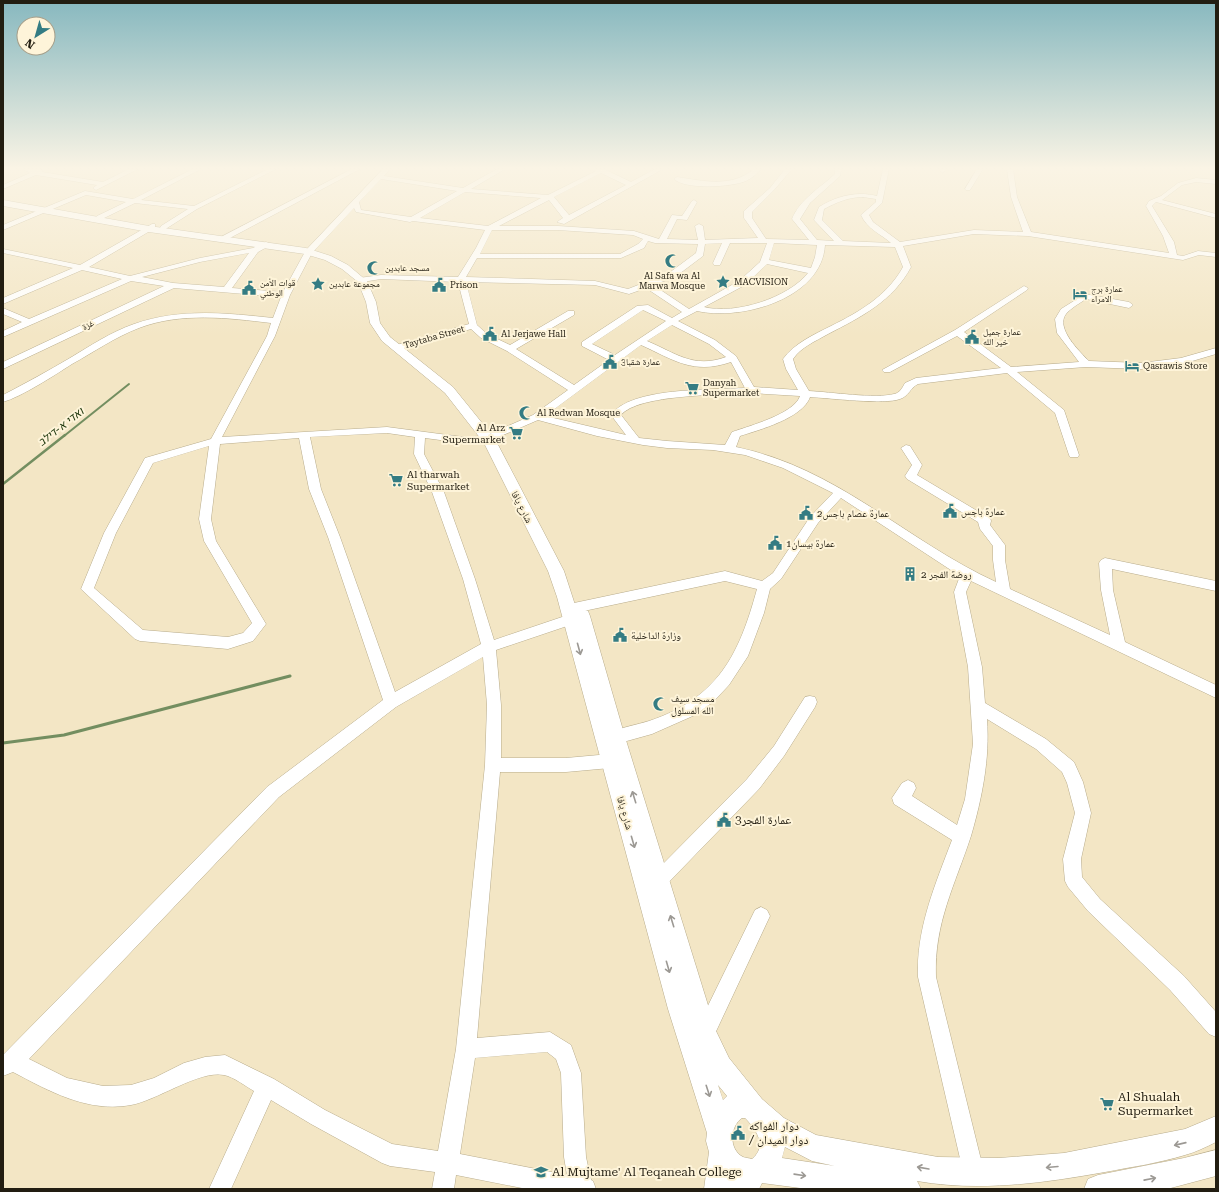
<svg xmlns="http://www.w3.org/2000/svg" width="1219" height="1192" font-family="'Roboto Serif','Noto Naskh Arabic',Heebo,serif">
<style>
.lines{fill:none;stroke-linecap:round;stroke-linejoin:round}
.stream-far2{stroke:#738e60;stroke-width:2}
.stream-far1{stroke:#738e60;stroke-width:2.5}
.stream{stroke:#738e60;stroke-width:3}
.minor-casing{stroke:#b8ac8c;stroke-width:1}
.major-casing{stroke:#b8ac8c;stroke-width:1}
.minor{fill:#fff;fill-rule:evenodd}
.major{fill:#fff;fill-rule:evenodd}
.oneway{stroke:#9c9994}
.labels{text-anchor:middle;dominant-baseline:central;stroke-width:4;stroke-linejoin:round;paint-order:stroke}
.far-poi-label{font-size:9px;fill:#221d11;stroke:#fef4d9;text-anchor:start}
.far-street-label{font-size:9px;fill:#221d11;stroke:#fef4d9}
.poi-label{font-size:10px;fill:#221d11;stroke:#fef4d9;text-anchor:start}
.street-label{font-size:10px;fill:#221d11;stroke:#fef4d9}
.water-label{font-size:11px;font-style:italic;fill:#1b350a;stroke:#fef4d9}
.near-poi-label{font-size:12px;fill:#221d11;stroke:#fef4d9;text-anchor:start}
</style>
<rect width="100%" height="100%" fill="#f3e6c5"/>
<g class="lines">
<!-- stream-far2 -->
<path class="stream-far2" d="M64,436L129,384"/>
<!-- stream-far1 -->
<path class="stream-far1" d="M3,484L65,435"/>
<!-- stream -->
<path class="stream" d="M3,743L64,735L290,676"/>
<defs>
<path id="minor" d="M23,169H41L42,172L103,182L129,169H138L96,190L93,188L97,185L36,175L3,189V185L30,173Z
M193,169H201L141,200L194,206L268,169H276L197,209L164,230L160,228L161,226L188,209L135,203L100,220L96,218L97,216L126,202L86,195L3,230V225L85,191L133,199Z
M352,169H360L228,239L221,237Z
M383,169H390L384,176L463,188L497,169H505L471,189L548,195L596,171L595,169H607L606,170L631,182L655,169H663L564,224L557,222L563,218L549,200L499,226H558L634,231L659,239L672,215L682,216L692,201L694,200L697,202L687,220L677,219L667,239L698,240L695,226L699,224L703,226L705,240L758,238L744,218V211L770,188L785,169H792L774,190L752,212V218L766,239L809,240L792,219C800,199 820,188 835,174V169H841L840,176L810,203L800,219L817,240L834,241L814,220L819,207C837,196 856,191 877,196L883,169H889L882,203L869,215L873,222L900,242L974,230L1023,232L1011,197L1007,169H1013L1017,197L1031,232L1169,253L1163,236L1146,206L1149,201L1161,196L1178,183L1196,178L1216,180V184L1196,182L1182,185L1162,200L1216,214V218L1156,202L1152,206L1174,242L1177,255L1183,256L1198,251L1216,253V257L1199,255L1183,260L1028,236L974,234L903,246L911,267C893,301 861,317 828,334C816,341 801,347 793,359L796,369L809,391C830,392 876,399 894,394C900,393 902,388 905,383L916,378L1001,368L957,336L890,372H884L882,370L955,330L1024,286L1028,288L1027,290L964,332L1011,367L1079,362L1057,333L1055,319L1061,309L1085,294L1129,302L1133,305L1129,308L1086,299C1080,303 1071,308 1066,314C1055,328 1080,352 1089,361L1141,363L1181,358L1216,348V354L1182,364L1141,369L1086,367L1017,372L1064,410L1079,455L1078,457H1070L1069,455L1055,413L1007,373L918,384C910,388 909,396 900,399C885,405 829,398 810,397C803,418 759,430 740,436L736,447C838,468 905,540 996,582L993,560V546L980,529L978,522L907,479L905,476L912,465L901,448L906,445L910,446L922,465L917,475L979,512L984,509L988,510L991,521L990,525L1005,545V560L1010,589L1110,635L1101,590L1099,563L1101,560L1105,558L1216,581V591L1112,569L1113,590L1125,642L1216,685V698L971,581L966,592L982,667L985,703L1046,739L1074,762L1083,782L1091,813L1081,859L1082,877L1100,899L1184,976L1216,1012V1037L1209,1034L1170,990L1088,911L1068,887L1065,881L1063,859L1075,813L1067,783L1062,772L1036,749L987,719C990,759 982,798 971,836C955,885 934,923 936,977L984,1172L981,1180L973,1183L965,1180L918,977C916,929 935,885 952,840L894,804L892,798L902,783L908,780L914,783L916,788L912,796L957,825L965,799L973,744L968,667L954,592L960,576L841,498L818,523L781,579L770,589L764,613L748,656L729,685L713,702L695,715L652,734L616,744L611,742L608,737L611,732C623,727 636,725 649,721C718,698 739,655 757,589L725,581L579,612L574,611L572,607L574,603L725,571L762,581L773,573L810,517L833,493L783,468L745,455L713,450L667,448L643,445L597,436L538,420L487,442L463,443L425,438L424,454L444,492L475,579L494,640L571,614L576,615L578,619L576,623L496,650L501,705V758H566L610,754L616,756L618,761L616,766L610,768L566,772H500L477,1038L550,1032L571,1045L581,1073L586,1157L591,1180L593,1181L596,1189H527L456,1175L454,1189H432L435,1172L390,1166L382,1163L311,1124L271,1100L231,1189H209L254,1091C245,1086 234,1077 224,1075C199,1070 158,1100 131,1105C88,1113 49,1091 13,1072L3,1076V1055L267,787L383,700L328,537L309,489L299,438L220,444L211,519L216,541L266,624L253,641L228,649L140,641L135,639L81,589L104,533L145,458L211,439L267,336L271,323C228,318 181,312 139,328C115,337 94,352 72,364C55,375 21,397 3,402V395C26,383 48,371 70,358C90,346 111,332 134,324C180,308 227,313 273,318L281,297L174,288L3,369V362L164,286L131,281L3,337V331L22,322L3,314V308L29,319L122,279L82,270L3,304V298L73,268L3,253V249L80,265L152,224H155V228L89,267L130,276L200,258L253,248L266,242L270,244L269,246L258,252L232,288L283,292L306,250ZM601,173L626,185L569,215L554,197ZM381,179L457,191L411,217L361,210L359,202ZM465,192L541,198L488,226L420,218ZM863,197L876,199V202L861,215C867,229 881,234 891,243L843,241L822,220L824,209C837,202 849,197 863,197ZM354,208L356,212L410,222L413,221L485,230L476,248L458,277L381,275L359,278L358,280L362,282L381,279L458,282L469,324L393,346V350H399L471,329L481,338L507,351L568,390L533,415L485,436L463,437L387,427L222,437L275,336L290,295L312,253ZM492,230H558L633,235L643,239L638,244L620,254H480ZM648,241L655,243L698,244L696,253L669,273L628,289L595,281L466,277L477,258H621L644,248ZM722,243L713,263L714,265H720L730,243H767L760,262L739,281L689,309L653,285L675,277L703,256L705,244ZM774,243L817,245L815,257L811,268L769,260ZM825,245L895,247L903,267C887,296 859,312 831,326C813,335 795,343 783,359L786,369L798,390L754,387L736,356L715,340L678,321L697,311C741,321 822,299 825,245ZM249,253L224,287L173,283L142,277L200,262ZM767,264L808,273C788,298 735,315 704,307L745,285ZM466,282L595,285L629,294L646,288L682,312L672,318L648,305L637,306L582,342V346L609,360L574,385L516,349L574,315V311H568L510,345L487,334L477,325ZM643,310L666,321L615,355L592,344ZM672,325L709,344L726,357C693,369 676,353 647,341ZM641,345C674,360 693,375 731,362L745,388C712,390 630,387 611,415L626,435L545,416ZM751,393L800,396C794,414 749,426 732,432L725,445L667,441L639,438L621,415C638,394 723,395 751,393ZM387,433L415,437L414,454L432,492L463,579L481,644L395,692L340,537L321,489L310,437ZM209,446L199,519L204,541L252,623L243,633L228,637L143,630L94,588L116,533L153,463ZM483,657L487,705L485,765L456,1049L438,1151L392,1144L325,1110L274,1079L225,1055L205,1057L184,1063L154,1078L131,1085L103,1086L67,1078L29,1059L279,797L396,707ZM547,1052L556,1059L561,1073L564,1157L567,1175L460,1154L475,1058Z
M754,169H761C757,174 752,178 746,181C732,187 686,190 674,179L677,177C703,181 732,188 754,169Z
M941,169H947L943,173L940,171Z
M977,169H983L970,190H966L965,189Z
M810,696L815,697L817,702L815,707L784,756L759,789L665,886L659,889L653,886L650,880L653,874L747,779L774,746L805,697Z
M761,907L767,910L770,916L712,1040L705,1043L698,1040L695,1033L698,1026L755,910Z"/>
<path id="major" d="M3,200L149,226L306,248L331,256L348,265L367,281L376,302L380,323L390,337L453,387L495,439L564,571L577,611L582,609L588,611L590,616L625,737L716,1031L729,1058L762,1099L784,1118L816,1135L938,1157L999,1158L1064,1153L1185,1129L1216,1116V1142C1206,1147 1196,1152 1185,1155C1159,1163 1131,1167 1105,1172C1044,1183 979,1192 917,1181L921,1189H808L762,1183L759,1189H704L709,1152L706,1141L707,1133L668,1009L557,597L548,571L484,443L445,393L382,341L370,323L366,302L358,282L342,269L325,260L305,254L149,232L3,206ZM718,1085L727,1096L723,1100ZM742,1118H745C756,1129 768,1146 752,1159C749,1158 745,1158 743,1157C728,1149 730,1126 742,1118ZM785,1147L812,1161L835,1166L782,1158Z
M1216,1150V1176L1167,1189H1084L1088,1179L1098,1175L1184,1158Z"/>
</defs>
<!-- minor casing -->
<use href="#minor" class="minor-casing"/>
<!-- major casing -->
<use href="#major" class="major-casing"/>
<!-- minor -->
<use href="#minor" class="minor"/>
<!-- major -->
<use href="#major" class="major"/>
</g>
<!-- one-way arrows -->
<defs><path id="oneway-shaft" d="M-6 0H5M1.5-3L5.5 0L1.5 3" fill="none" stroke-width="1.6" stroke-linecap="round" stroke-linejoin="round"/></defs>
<g class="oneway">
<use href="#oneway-shaft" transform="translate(579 649) rotate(75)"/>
<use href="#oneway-shaft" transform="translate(634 797) rotate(-107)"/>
<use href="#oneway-shaft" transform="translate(633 842) rotate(74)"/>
<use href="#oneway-shaft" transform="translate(672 921) rotate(-107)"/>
<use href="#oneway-shaft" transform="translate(668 967) rotate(74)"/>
<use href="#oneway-shaft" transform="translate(708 1091) rotate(72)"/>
<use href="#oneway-shaft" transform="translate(1180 1144) rotate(167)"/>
<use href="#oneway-shaft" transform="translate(1052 1167) rotate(175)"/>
<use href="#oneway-shaft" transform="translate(923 1168) rotate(-170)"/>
<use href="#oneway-shaft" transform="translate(800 1175) rotate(8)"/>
<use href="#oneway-shaft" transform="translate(1150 1179) rotate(-11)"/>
</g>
<!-- sky -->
<linearGradient id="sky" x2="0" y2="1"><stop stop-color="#87b8bf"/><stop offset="0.5" stop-color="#faf4e5"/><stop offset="1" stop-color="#faf4e5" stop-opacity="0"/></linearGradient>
<rect width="1219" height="336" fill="url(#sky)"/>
<!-- icons -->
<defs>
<symbol id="mosque-bare" viewBox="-9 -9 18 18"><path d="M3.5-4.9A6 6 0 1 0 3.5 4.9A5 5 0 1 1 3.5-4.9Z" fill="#347c83" stroke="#fef4d9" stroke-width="2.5" paint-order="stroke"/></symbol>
<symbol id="sight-bare" viewBox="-9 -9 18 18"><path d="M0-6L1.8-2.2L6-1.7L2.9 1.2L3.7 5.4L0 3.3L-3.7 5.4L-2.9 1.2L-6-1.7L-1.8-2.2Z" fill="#347c83" stroke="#fef4d9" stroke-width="2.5" paint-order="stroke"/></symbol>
<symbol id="civic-bare" viewBox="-9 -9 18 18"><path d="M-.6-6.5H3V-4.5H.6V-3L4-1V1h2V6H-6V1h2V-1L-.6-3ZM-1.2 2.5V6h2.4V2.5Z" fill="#347c83" stroke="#fef4d9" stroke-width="2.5" paint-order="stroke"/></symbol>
<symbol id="hotel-bare" viewBox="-9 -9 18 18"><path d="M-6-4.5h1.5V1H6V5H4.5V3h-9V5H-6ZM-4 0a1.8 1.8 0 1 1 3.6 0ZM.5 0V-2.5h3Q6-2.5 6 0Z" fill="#347c83" stroke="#fef4d9" stroke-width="2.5" paint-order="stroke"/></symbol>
<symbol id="supermarket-bare" viewBox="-9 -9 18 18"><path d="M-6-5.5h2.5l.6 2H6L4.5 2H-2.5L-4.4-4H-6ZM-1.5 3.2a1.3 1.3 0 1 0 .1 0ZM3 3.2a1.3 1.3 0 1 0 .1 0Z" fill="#347c83" stroke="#fef4d9" stroke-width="2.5" paint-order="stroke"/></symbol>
<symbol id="building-bare" viewBox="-9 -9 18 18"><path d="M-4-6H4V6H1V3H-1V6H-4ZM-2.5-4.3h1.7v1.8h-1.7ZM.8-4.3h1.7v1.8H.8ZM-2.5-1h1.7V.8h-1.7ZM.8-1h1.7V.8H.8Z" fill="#347c83" stroke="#fef4d9" stroke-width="2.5" paint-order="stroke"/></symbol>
<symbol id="university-bare" viewBox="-9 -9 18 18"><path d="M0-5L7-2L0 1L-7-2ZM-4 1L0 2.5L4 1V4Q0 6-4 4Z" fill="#347c83" stroke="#fef4d9" stroke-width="2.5" paint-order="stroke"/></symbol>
</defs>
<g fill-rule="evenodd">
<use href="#mosque-bare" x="662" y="251" width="20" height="20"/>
<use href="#mosque-bare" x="364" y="258" width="20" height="20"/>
<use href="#sight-bare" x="713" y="272" width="20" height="20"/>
<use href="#sight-bare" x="308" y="274" width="20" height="20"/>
<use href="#civic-bare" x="429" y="275" width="20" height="20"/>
<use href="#civic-bare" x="239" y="278" width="20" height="20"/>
<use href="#hotel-bare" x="1070" y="284" width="20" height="20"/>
<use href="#civic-bare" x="480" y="324" width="20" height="20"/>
<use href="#civic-bare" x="962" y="327" width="20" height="20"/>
<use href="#civic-bare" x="600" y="352" width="20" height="20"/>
<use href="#hotel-bare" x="1122" y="356" width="20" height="20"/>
<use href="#supermarket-bare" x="682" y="378" width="20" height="20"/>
<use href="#mosque-bare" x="516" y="403" width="20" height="20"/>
<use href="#supermarket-bare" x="506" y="423" width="20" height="20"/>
<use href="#supermarket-bare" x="386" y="470" width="20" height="20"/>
<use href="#civic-bare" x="940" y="501" width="20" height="20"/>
<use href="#civic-bare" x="796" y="503" width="20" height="20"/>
<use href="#civic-bare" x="765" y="533" width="20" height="20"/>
<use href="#building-bare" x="900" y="564" width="20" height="20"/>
<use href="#civic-bare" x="610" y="625" width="20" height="20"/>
<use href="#mosque-bare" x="650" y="694" width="20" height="20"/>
<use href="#civic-bare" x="714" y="810" width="20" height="20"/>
<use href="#supermarket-bare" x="1097" y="1094" width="20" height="20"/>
<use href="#civic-bare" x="728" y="1123" width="20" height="20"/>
<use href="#university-bare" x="531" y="1162" width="20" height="20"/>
</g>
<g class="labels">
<!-- far-poi labels -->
<g class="far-poi-label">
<text x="385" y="268">مسجد عابدين</text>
<text x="672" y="276" text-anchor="middle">Al Safa wa Al<tspan x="672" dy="10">Marwa Mosque</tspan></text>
<text x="734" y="282">MACVISION</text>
<text x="260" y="283">قوات الأمن<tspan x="260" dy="10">الوطني</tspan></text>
<text x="329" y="284">مجموعة عابدين</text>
<text x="450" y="285">Prison</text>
<text x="1091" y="289">عمارة برج<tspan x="1091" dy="10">الامراء</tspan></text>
<text x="983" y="332">عمارة جميل<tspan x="983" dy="10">خير الله</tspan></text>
<text x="501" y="334">Al Jerjawe Hall</text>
<text x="621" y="362">عمارة شقبا3</text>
<text x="1143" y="366">Qasrawis Store</text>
<text x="703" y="383">Danyah<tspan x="703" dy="10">Supermarket</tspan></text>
<text x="537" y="413">Al Redwan Mosque</text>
</g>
<!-- far-street labels -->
<g class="far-street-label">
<text transform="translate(88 325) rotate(-26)">غزة</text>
<text transform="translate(434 337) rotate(-16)">Taytaba Street</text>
</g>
<!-- poi labels -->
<g class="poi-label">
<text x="505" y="427" text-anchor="end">Al Arz<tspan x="505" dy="12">Supermarket</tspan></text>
<text x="407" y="474">Al tharwah<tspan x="407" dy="12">Supermarket</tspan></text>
<text x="961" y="511">عمارة باجس</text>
<text x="817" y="513">عمارة عصام باجس2</text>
<text x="786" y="543">عمارة بيسان1</text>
<text x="921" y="574">روضة الفجر 2</text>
<text x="631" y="635">وزارة الداخلية</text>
<text x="671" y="698">مسجد سيف<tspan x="671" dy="12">الله المسلول</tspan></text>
</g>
<!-- street labels -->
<g class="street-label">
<text transform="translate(522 507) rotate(63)">شارع يافا</text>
<text transform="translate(625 813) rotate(74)">شارع يافا</text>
</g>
<!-- water labels -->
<g class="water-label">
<text transform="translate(61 427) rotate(-38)">ואדי א-דילב</text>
</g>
<!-- near-poi labels -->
<g class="near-poi-label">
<text x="735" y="820">عمارة الفجر3</text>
<text x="1118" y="1097">Al Shualah<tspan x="1118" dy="14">Supermarket</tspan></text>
<text x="749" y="1126">دوار الفواكه<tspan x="749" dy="14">/ دوار الميدان</tspan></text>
<text x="552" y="1172">Al Mujtame' Al Teqaneah College</text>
</g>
</g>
<!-- border -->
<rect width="1219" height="1192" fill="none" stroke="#221d11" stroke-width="8"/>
<!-- north arrow -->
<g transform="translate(36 36) rotate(217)"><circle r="19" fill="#fef4d9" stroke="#a69e89"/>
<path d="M0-3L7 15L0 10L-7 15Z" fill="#347c83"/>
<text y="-6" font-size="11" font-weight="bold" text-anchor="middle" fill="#221d11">N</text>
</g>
</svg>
